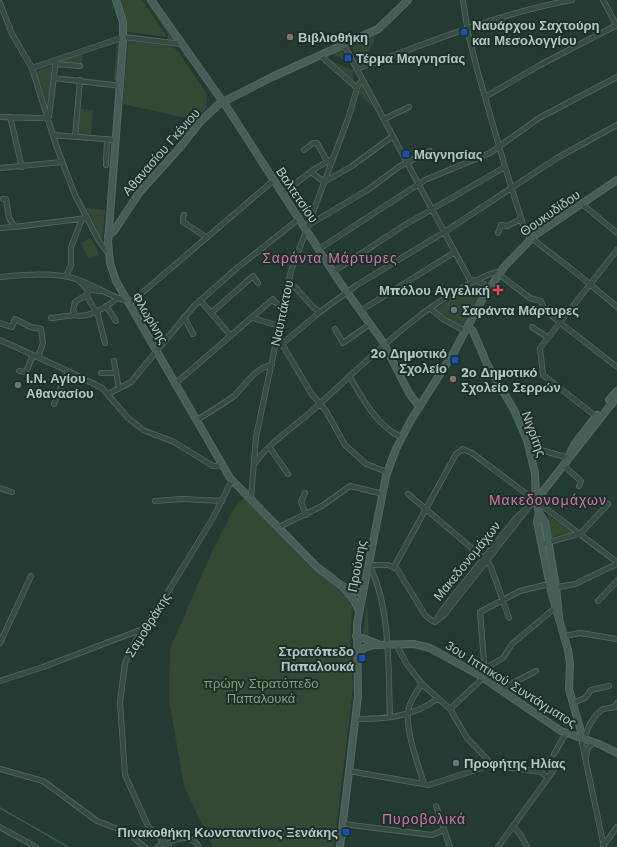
<svg xmlns="http://www.w3.org/2000/svg" width="617" height="847" font-family="'Work Sans',sans-serif">
<style>
.green{fill:#344934}
.lines{fill:none;stroke-linecap:round;stroke-linejoin:round}
.stream{stroke:#355d50;stroke-width:1.5}
.street-casing{stroke:#566964;stroke-width:6}
.secondary-casing{stroke:#566964;stroke-width:8}
.street{stroke:#384c46;stroke-width:4.5}
.secondary{stroke:#465e58;stroke-width:6}
.transit-dot{fill:#1a4fb4;stroke:#1d302b;stroke-width:1.5}
.education-dot{fill:#8d6e63;stroke:#1d302b;stroke-width:1.5}
.health-dot{fill:#e0444e;stroke:#1d302b;stroke-width:1.5}
.worship-dot{fill:#6b7280;stroke:#1d302b;stroke-width:1.5}
.labels{text-anchor:middle;dominant-baseline:central;stroke-width:4;stroke-linejoin:round;paint-order:stroke}
.poi-label{font-size:13px;font-weight:bold;fill:#b3c7c2;stroke:#1d302b;text-anchor:start}
.street-label{font-size:13px;fill:#b3c7c2;stroke:#1d302b}
.park-label{font-size:13px;fill:#8e9c72;stroke:#1d302b}
.neighbourhood-label{font-size:14px;letter-spacing:1px;fill:#d574a0;stroke:#1d302b}
</style>
<rect width="100%" height="100%" fill="#243b34"/>
<!-- green -->
<path class="green" d="M119,0H142L166,35V37L127,32Z
M145,0H149L176,40L167,39L168,34Z
M374,35L375,38L363,64L359,62L351,46Z
M128,41L171,46L177,50L207,94L206,109L199,115L186,118L123,104Z
M120,42L117,80H114L117,43Z
M342,50L348,62L332,54Z
M83,54L81,65L57,62Z
M329,60L354,71L353,82Z
M52,66L48,104H47L36,71Z
M362,86L373,107L359,93Z
M79,109L93,110L91,135L78,134L77,132Z
M86,208L105,210L102,240Z
M91,238L99,254L89,259L81,243Z
M473,285H477L481,287L482,291L463,326L434,310Z
M244,498L308,563L341,589L352,603L350,650L353,688L334,847H213L184,786L169,700L170,649L210,556L234,508Z
M548,515L570,531V533L551,537Z
M367,601L369,639L363,635Z"/>
<g class="lines">
<!-- stream -->
<path class="stream" d="M0,808L68,847"/>
<defs>
<path id="street" d="M463,0L468,33L477,69L505,167L526,234L579,275L617,307
M603,0L617,26
M0,3L12,34L32,68L56,145L75,195L99,241L108,253
M344,45L471,282
M321,56L357,88
M55,64L80,66
M32,68L124,37L181,44
M356,68L362,67C431,42 499,13 572,0
M54,78L121,86
M485,97L540,65L617,25
M0,117L39,118L49,117L56,60
M10,117L22,167
M384,119L409,107
M53,135L116,140
M75,137L80,80
M304,150L313,143H317L327,161
M106,165L107,139
M0,168L62,162
M311,172L323,181H326L352,166L393,136
M283,193L316,168L332,159
M3,199H6L9,218L15,227L87,218
M582,204L617,233
M184,215L183,217V222L206,237
M307,226L369,189L400,166L430,151
M0,228L15,227
M498,233L501,225L507,226L521,219
M319,249L425,180L490,153L539,118L617,77
M333,272L403,226L505,167
M66,276L71,265V247L82,219
M0,277C25,275 52,272 76,279C94,285 109,296 127,301
M474,280L484,284L488,291
M79,281L87,289L100,291
M288,286L295,287L313,307L320,312
M89,290L86,295L75,302L73,310L75,315C87,319 109,306 117,298
M86,295L98,315L105,343
M200,300L231,336
M272,300L283,308
M129,304L274,180
M106,306L116,321
M431,309L443,319L465,331
M360,311L455,252
M211,313L253,276L258,283
M184,317L193,334
M51,318L75,315
M253,318L279,326
M0,323L12,327L15,319L31,327L41,329L43,343L38,357
M532,327L547,337
M335,329L343,343L370,324
M0,340L68,371L102,388L128,418L143,430L174,442L213,466L223,465
M276,340L282,344L311,393L326,411L345,445L366,464L387,472
M282,344L320,312L357,285L446,231L557,158L617,125
M114,361L119,389
M19,371L26,372L33,355
M101,373H116
M350,377C363,399 376,425 401,437
M176,383L273,299
M108,394L131,382L194,306L237,268L300,218
M54,404L68,371
M598,418L543,375L540,348L617,250
M197,420C209,412 222,405 234,396C246,385 254,368 272,365
M530,447L569,458
M270,448L288,474
M255,463C270,442 294,427 313,410C365,363 430,295 496,272L530,298L541,301L545,311L617,367
M563,465L581,481L579,486
M0,488L12,492
M305,493L301,502L306,515
M408,494L487,561L491,567L509,618
M251,498L256,437L291,271L349,116L358,85L363,80
M155,501L182,499L222,501
M279,527L322,506L350,486L383,494
M546,543L581,533L608,504
M394,567L456,454L463,449L472,453L617,562
M598,601L617,581
M435,622L443,609L516,518L536,500
M435,622L444,615L529,507
M565,636L580,633L617,639
M0,643L31,576
M396,644L406,663L422,684C416,692 409,702 408,712C406,733 418,764 424,784
M482,670L503,658L512,644L556,607
M479,675L484,662L480,612L520,591L545,585L558,587L575,584L617,564
M483,678L450,709L467,738L487,759L491,765
M0,681L43,667L143,629
M422,684L450,709
M502,691L513,683L536,671
M572,703L585,698L591,690L609,686
M390,717C388,670 391,606 369,565H388L397,569L425,615L431,620L435,622
M356,719C384,719 414,717 437,699
M554,754L566,733
M586,758L587,750L593,742
M0,769L43,781L97,821L126,832L145,847
M349,771L429,785L491,765L541,772L548,778
M436,806L450,847
M343,824L432,835L444,830
M513,826L520,834L527,847
M0,827L36,847
M166,845C177,837 191,834 199,847
M603,846L617,827
M158,847L164,842
M169,847L148,826L125,775L120,702L125,663L136,640L160,605L213,518L232,480
M498,847L553,771L556,765
M604,847L582,743L590,724L597,714L603,709L615,707L617,703"/>
<path id="secondary" d="M116,0L123,22V43L108,242L110,263L116,281L230,478L317,567L342,586L363,594
M151,0L228,109L339,281L383,342L409,393L419,406
M108,236L114,231L139,193L182,145L200,122L219,104L272,77L378,29L408,0
M468,326L473,331L487,364L514,410L527,440L535,473L536,500L539,513L545,522L556,587L559,617
M609,400L617,391
M570,453L574,445L597,415
M537,499L617,397
M539,513L537,522L551,591L568,650L570,664L569,689L583,739
M344,588L354,600L359,612
M356,636L376,643
M357,656L364,648L374,645L414,644L430,648L479,675L561,731L599,744L617,753
M340,847L358,696L357,624L386,476L396,449L411,420L454,352L483,298L504,267L534,236L617,180"/>
</defs>
<!-- street casing -->
<use href="#street" class="street-casing"/>
<!-- secondary casing -->
<use href="#secondary" class="secondary-casing"/>
<!-- street -->
<use href="#street" class="street"/>
<!-- secondary -->
<use href="#secondary" class="secondary"/>
</g>
<!-- markers -->
<g class="transit-dot">
<rect x="460" y="28" width="8" height="8" rx="2"/>
<rect x="344" y="54" width="8" height="8" rx="2"/>
<rect x="402" y="150" width="8" height="8" rx="2"/>
<rect x="451" y="356" width="8" height="8" rx="2"/>
<rect x="358" y="654" width="8" height="8" rx="2"/>
<rect x="342" y="828" width="8" height="8" rx="2"/>
</g>
<g class="education-dot">
<circle cx="290" cy="37" r="4"/>
<circle cx="453" cy="379" r="4"/>
</g>
<path class="health-dot" d="M496 284h4v4h4v4h-4v4h-4v-4h-4v-4h4z"/>
<g class="worship-dot">
<circle cx="454" cy="310" r="4"/>
<circle cx="18" cy="385" r="4"/>
<circle cx="456" cy="763" r="4"/>
</g>
<g class="labels">
<!-- poi labels -->
<g class="poi-label">
<text x="472" y="25">Ναυάρχου Σαχτούρη<tspan x="472" dy="15">και Μεσολογγίου</tspan></text>
<text x="298" y="37">Βιβλιοθήκη</text>
<text x="356" y="58">Τέρμα Μαγνησίας</text>
<text x="414" y="154">Μαγνησίας</text>
<text x="490" y="290" text-anchor="end">Μπόλου Αγγελική</text>
<text x="462" y="310">Σαράντα Μάρτυρες</text>
<text x="447" y="353" text-anchor="end">2ο Δημοτικό<tspan x="447" dy="15">Σχολείο</tspan></text>
<text x="461" y="372">2ο Δημοτικό<tspan x="461" dy="15">Σχολείο Σερρών</tspan></text>
<text x="26" y="378">Ι.Ν. Αγίου<tspan x="26" dy="15">Αθανασίου</tspan></text>
<text x="354" y="651" text-anchor="end">Στρατόπεδο<tspan x="354" dy="15">Παπαλουκά</tspan></text>
<text x="464" y="763">Προφήτης Ηλίας</text>
<text x="338" y="832" text-anchor="end">Πινακοθήκη Κωνσταντίνος Ξενάκης</text>
</g>
<!-- street labels -->
<g class="street-label">
<text transform="translate(161 152) rotate(-49)">Αθανασίου Γκένιου</text>
<text transform="translate(297 195) rotate(56)">Βαλτετσίου</text>
<text transform="translate(550 213) rotate(-35)">Θουκυδίδου</text>
<text transform="translate(282 313) rotate(-78)">Ναυπάκτου</text>
<text transform="translate(150 318) rotate(59)">Φλωρίνης</text>
<text transform="translate(534 434) rotate(70)">Νιγρίτης</text>
<text transform="translate(467 561) rotate(-51)">Μακεδονομάχων</text>
<text transform="translate(357 566) rotate(-79)">Προύσης</text>
<text transform="translate(148 625) rotate(-58)">Σαμοθράκης</text>
<text transform="translate(511 684) rotate(32)">3ου Ιππικού Συντάγματος</text>
</g>
<!-- park labels -->
<g class="park-label">
<text x="261" y="683">πρώην Στρατόπεδο<tspan x="261" dy="15">Παπαλουκά</tspan></text>
</g>
<!-- neighbourhood labels -->
<g class="neighbourhood-label">
<text x="330" y="258">Σαράντα Μάρτυρες</text>
<text x="548" y="500">Μακεδονομάχων</text>
<text x="424" y="819">Πυροβολικά</text>
</g>
</g>
</svg>
